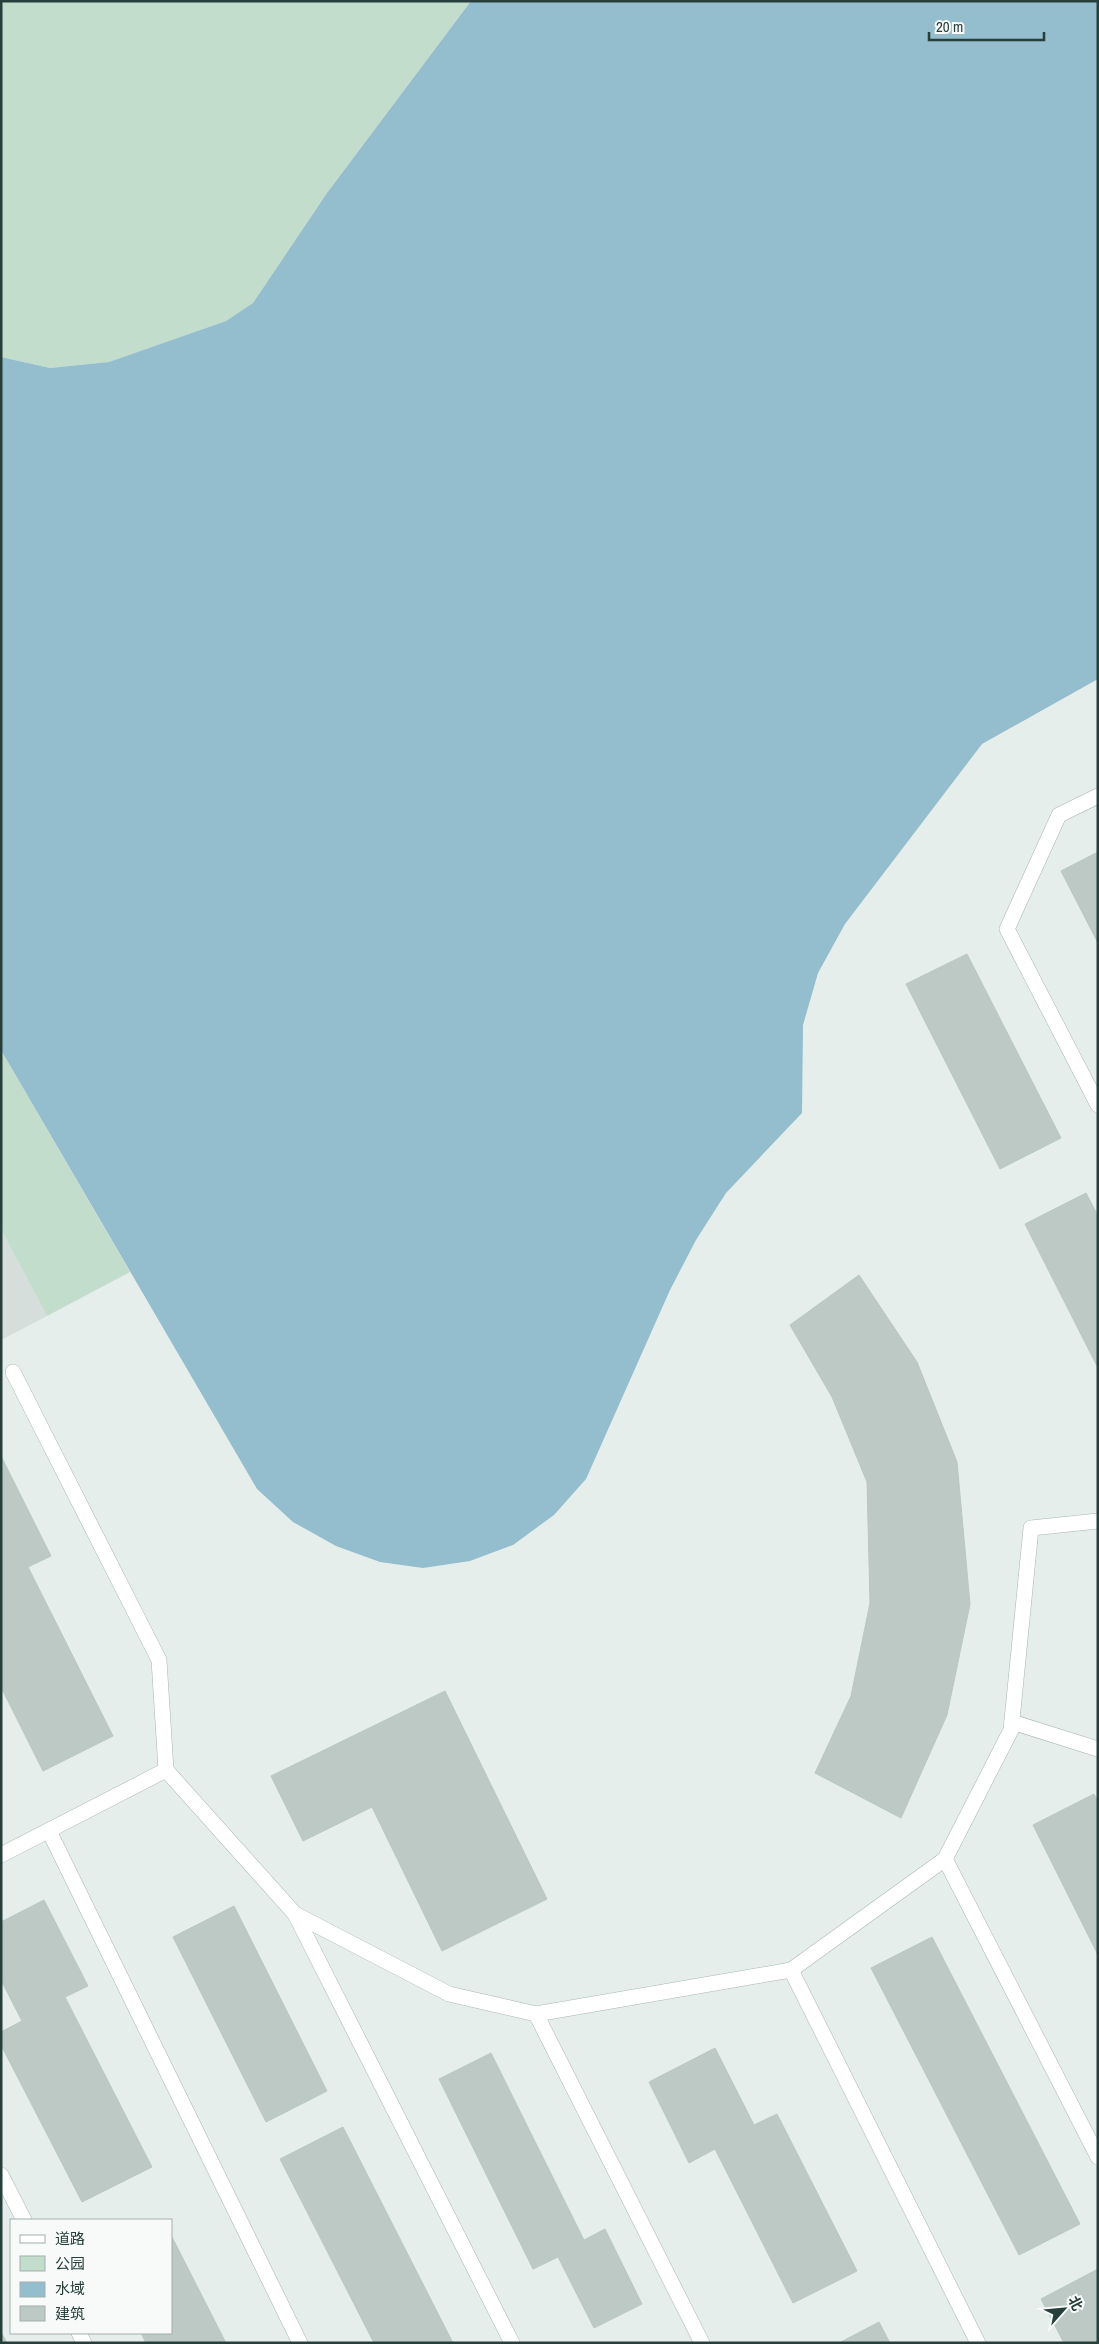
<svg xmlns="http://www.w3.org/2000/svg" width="1099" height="2344" font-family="'Archivo Narrow','Noto Sans SC',sans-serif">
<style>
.built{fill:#d5dedb}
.green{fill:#c2ddcc}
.water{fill:#94bdcd}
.building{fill:#bcc9c5;stroke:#b9c7c3}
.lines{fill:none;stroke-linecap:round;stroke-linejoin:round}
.lane-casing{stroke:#a9b6b3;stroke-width:16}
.street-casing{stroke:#a9b6b3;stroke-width:16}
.lane{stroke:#fff;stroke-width:15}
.street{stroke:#fff;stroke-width:15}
</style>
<rect width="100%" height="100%" fill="#e6eeec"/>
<!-- built -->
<path class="built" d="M1,1229L47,1316L1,1340Z"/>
<!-- green -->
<path class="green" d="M1,1H471L327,193L253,303L226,321L109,362L50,368L1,357Z
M1,1050L130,1272L47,1316L1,1229Z"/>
<!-- water -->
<path class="water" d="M471,1H1098V679L982,744L845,924L818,973L803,1025L802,1113L726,1193L696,1240L670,1290L586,1479L554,1515L513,1545L470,1561L423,1568L380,1562L336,1546L293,1522L257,1489L1,1050V357L50,368L109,362L226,321L253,303L327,193Z"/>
<!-- building -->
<path class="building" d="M1098,852V943L1061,871Z
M967,954L1061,1138L1000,1169L906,984Z
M1086,1193L1098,1216V1368L1025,1224Z
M859,1275L917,1362L957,1462L970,1604L947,1715L901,1818L815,1773L851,1696L870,1603L867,1482L832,1397L790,1325Z
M1,1456L51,1556L28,1567L113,1736L43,1771L1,1687Z
M445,1691L547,1899L442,1951L372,1807L303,1841L271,1776Z
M1094,1794L1098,1802V1955L1033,1825Z
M44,1900L88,1986L65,1997L152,2167L82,2202L1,2045V2032L22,2021L1,1980V1922Z
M234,1906L327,2091L266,2122L173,1937Z
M932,1937L1080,2224L1019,2255L871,1968Z
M715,2048L754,2125L777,2114L857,2271L793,2303L715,2149L689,2163L649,2082Z
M491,2053L584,2240L605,2229L642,2304L594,2328L558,2257L533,2269L439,2079Z
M343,2127L453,2343H374L280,2159Z
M171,2235L226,2343H146L141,2333H171Z
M1098,2269V2343H1064L1041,2299Z
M879,2322L890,2343H839Z
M1,2332L7,2343H1Z"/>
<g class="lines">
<defs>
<path id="lane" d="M1098,796L1059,815L1007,929L1098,1105
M13,1372L159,1660L166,1770
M1012,1722L1098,1749
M49,1831L300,2343
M945,1859L1098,2157
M295,1914L512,2343
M536,2014L702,2343
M1,2175L24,2220
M79,2333L84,2343"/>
<path id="street" d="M1,1855L166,1770L295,1914L449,1994L536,2014L791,1970L945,1859L1011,1730L1031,1528L1098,1521
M791,1970L978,2343"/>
</defs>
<!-- lane casing -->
<use href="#lane" class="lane-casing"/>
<!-- street casing -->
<use href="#street" class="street-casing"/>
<!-- lane -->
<use href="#lane" class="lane"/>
<!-- street -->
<use href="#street" class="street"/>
</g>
<!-- border -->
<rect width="1099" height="2344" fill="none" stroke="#273f3b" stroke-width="5"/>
<!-- legend -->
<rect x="10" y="2219" width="162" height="115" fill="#f7faf9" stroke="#a4afad"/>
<rect x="20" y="2235" width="25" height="8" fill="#ffffff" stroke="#a4afad"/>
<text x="55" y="2244" font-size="15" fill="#273f3b">道路</text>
<rect x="20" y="2256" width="25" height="15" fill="#c2ddcc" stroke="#a4afad"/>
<text x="55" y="2269" font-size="15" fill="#273f3b">公园</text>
<rect x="20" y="2282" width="25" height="15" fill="#94bdcd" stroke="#a4afad"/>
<text x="55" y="2294" font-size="15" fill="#273f3b">水域</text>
<rect x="20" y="2306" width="25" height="15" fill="#bcc9c5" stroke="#a4afad"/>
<text x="55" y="2319" font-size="15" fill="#273f3b">建筑</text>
<!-- north arrow -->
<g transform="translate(1064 2309) rotate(63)" stroke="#f7faf9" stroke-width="4" paint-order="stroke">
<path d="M0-4L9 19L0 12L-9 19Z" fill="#273f3b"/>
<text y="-8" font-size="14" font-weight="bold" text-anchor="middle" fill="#273f3b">北</text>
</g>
<!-- scale -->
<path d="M929 32v8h115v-8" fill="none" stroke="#273f3b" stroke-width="2.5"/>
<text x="936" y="32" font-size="15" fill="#273f3b" stroke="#f7faf9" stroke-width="4" paint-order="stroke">20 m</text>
</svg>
